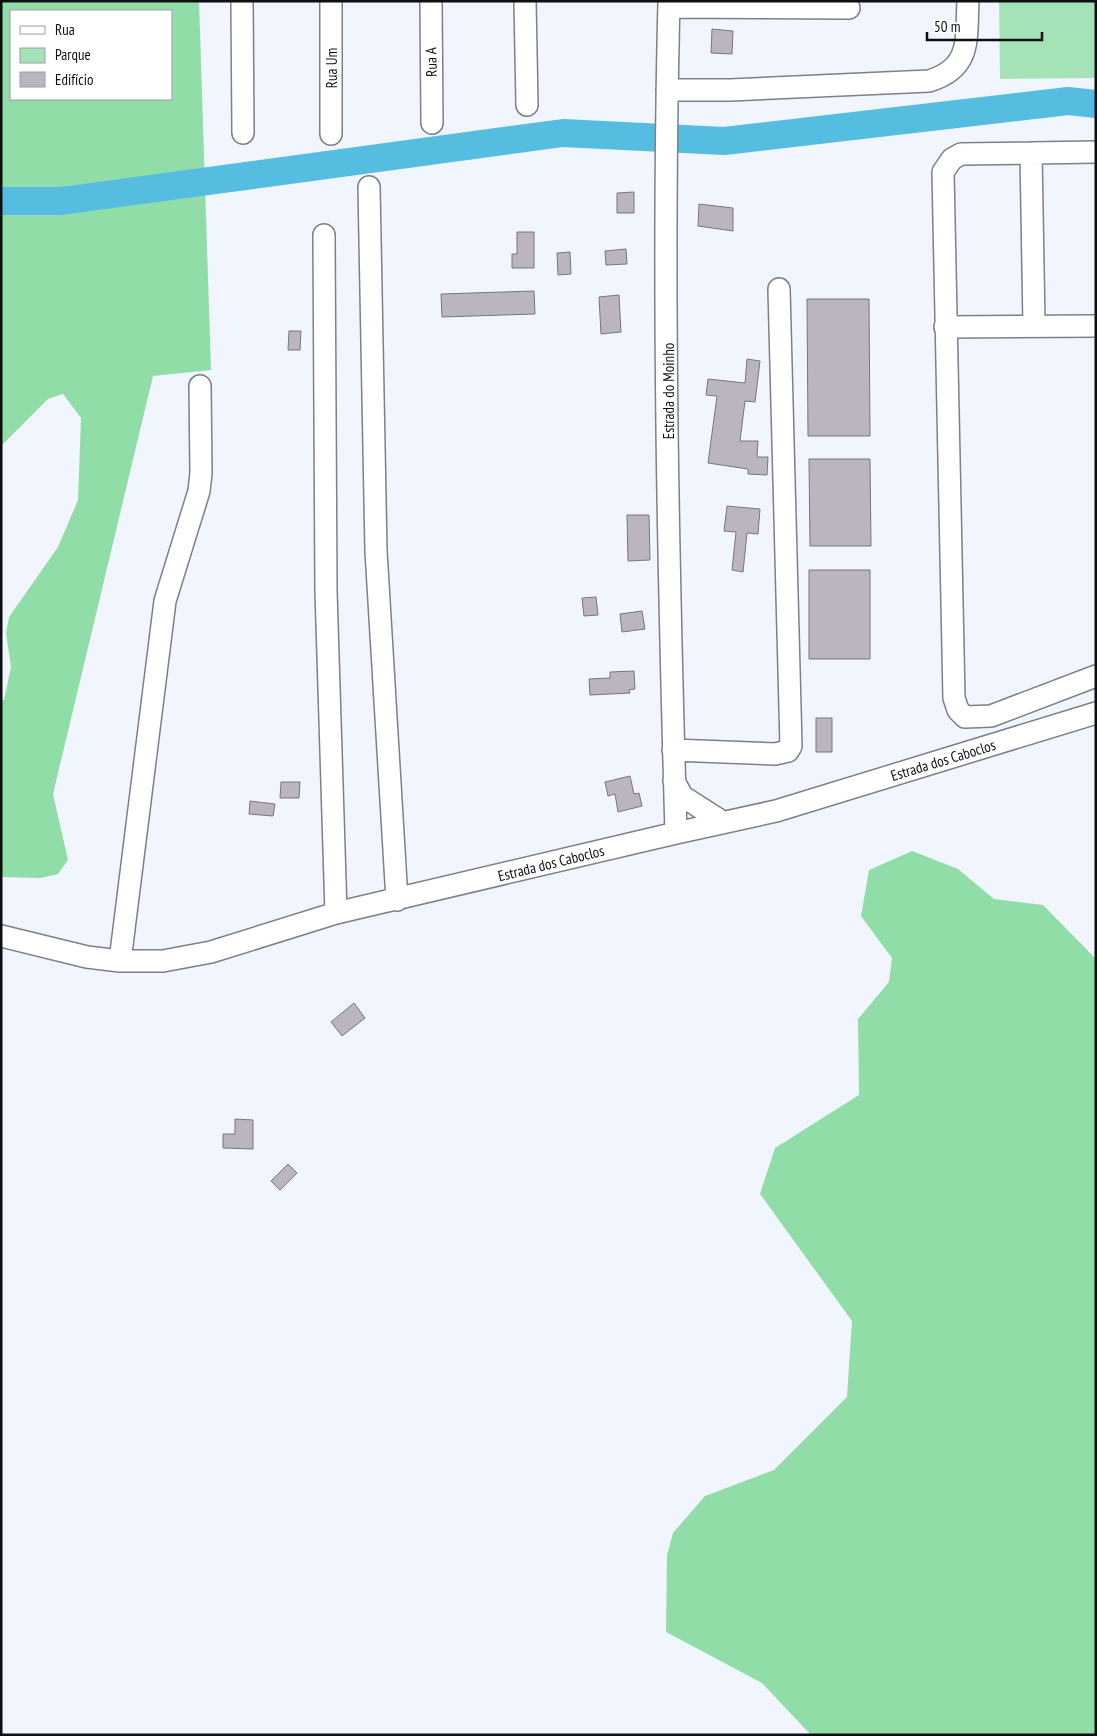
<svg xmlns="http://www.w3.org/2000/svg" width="1097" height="1736" font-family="'PT Sans Narrow',sans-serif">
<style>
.green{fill:#a6e2b7}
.forest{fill:#90dda7;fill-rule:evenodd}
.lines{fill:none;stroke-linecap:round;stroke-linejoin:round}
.river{stroke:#55bddf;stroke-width:28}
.building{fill:#bab5bf;stroke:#79757e}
.minor-casing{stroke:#7b8089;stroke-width:24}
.minor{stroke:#fff;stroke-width:21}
.labels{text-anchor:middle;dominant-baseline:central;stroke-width:4.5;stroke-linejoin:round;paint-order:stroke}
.street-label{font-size:15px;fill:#0d0f12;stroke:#fff}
</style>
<rect width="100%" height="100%" fill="#f1f6fe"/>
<!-- green -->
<path class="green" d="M999,1H1096V78L1000,79Z"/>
<!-- forest -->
<path class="forest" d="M1,1H199L211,370L153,376L53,794L68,860L58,874L40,878L1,877V700H4L11,667L6,633L9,617L58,547L78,500L81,418L63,394L48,399L1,446ZM11,11H171V99H11Z
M912,851L958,869L994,899L1043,905L1096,959V1735H811L762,1683L666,1632L667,1555L673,1533L705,1496L774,1470L847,1397L852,1321L760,1194L775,1148L859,1095L858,1019L889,982L892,958L861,916L869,870Z"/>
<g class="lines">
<!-- river -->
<path class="river" d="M1,201H61L563,133L724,141L1068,101L1096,104"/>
</g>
<!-- building -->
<path class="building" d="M712,29L733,31L732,54L711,53Z
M634,192V213H617V193Z
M699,204L733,208V231L698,226Z
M517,232H534V268H512V254H517Z
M626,249L627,264L606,265L605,251Z
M570,252L571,274L558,275L557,253Z
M534,291L535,314L442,317L441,294Z
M619,295L621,332L601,334L599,297Z
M807,299H869L870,436H808Z
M289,331H301L300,350H288Z
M747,359L760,361L755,402L745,401L740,441H758L757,457H768L767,475L748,474V469L708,463L717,396L706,395L708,379L745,383Z
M809,459H870L871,546H810Z
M727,506L760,509L758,534L747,533L743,572L732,570L736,532L724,531Z
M627,515H649L650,560L628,561Z
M809,570H870V659H809Z
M596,597L598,615L584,616L582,598Z
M642,611L645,629L622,632L620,614Z
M634,671L635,689L629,690L630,693L590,695L589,679L610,678V672Z
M816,718H832V752H816Z
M630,776L634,794L639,793L642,806L618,812L615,794L608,796L605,782Z
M281,782H300L299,798H280Z
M250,801L275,804L273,816L249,814Z
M354,1003L365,1018L342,1036L331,1022Z
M235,1119L253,1120V1149L223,1148V1134H235Z
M288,1164L297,1173L280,1190L271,1181Z"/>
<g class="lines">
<defs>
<path id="minor" d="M242,1L243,133
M431,1L432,123
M525,1L527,105
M669,1C662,278 668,556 676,833
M669,7L849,8
M667,90H730L929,81C972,68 966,39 968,1
M331,134V1
M1031,153L1096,152
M369,187L376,551L397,900
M324,235L326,591L336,913
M1034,325L1031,153L961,154L952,159L943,172L954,698L958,710L965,717L991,716L1096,676
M945,327L1096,326
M673,750L775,754L788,751L791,746L779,289
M674,781L682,796L718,819L719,823
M1,936L87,957L120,961H163L211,952L336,913L676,833L776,811L1096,713
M120,961L165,601L199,491L201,473L200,386"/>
</defs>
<!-- minor casing -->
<use href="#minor" class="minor-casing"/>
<!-- minor -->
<use href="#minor" class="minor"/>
</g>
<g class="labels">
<!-- street labels -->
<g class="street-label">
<text transform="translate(431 62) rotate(-91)">Rua A</text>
<text transform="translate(331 68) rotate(-90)">Rua Um</text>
<text transform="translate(668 391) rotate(-90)">Estrada do Moinho</text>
<text transform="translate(943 760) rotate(-17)">Estrada dos Caboclos</text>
<text transform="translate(551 863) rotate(-14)">Estrada dos Caboclos</text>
</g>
</g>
<!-- border -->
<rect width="1097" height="1736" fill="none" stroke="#0d0f12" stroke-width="5"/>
<!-- legend -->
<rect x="10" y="10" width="162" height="90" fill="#ffffff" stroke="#9e9fa0"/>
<rect x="20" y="26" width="25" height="8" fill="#ffffff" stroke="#9e9fa0"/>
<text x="55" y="35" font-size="15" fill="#0d0f12">Rua</text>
<rect x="20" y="48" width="25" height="15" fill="#a6e2b7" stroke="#9e9fa0"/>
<text x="55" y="60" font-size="15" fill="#0d0f12">Parque</text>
<rect x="20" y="72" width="25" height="15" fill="#bab5bf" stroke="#9e9fa0"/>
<text x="55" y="85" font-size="15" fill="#0d0f12">Edifício</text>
<!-- scale -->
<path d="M927 32v8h115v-8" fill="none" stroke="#0d0f12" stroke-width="2.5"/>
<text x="934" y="32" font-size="15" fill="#0d0f12" stroke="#ffffff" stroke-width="4" paint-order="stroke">50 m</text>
</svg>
